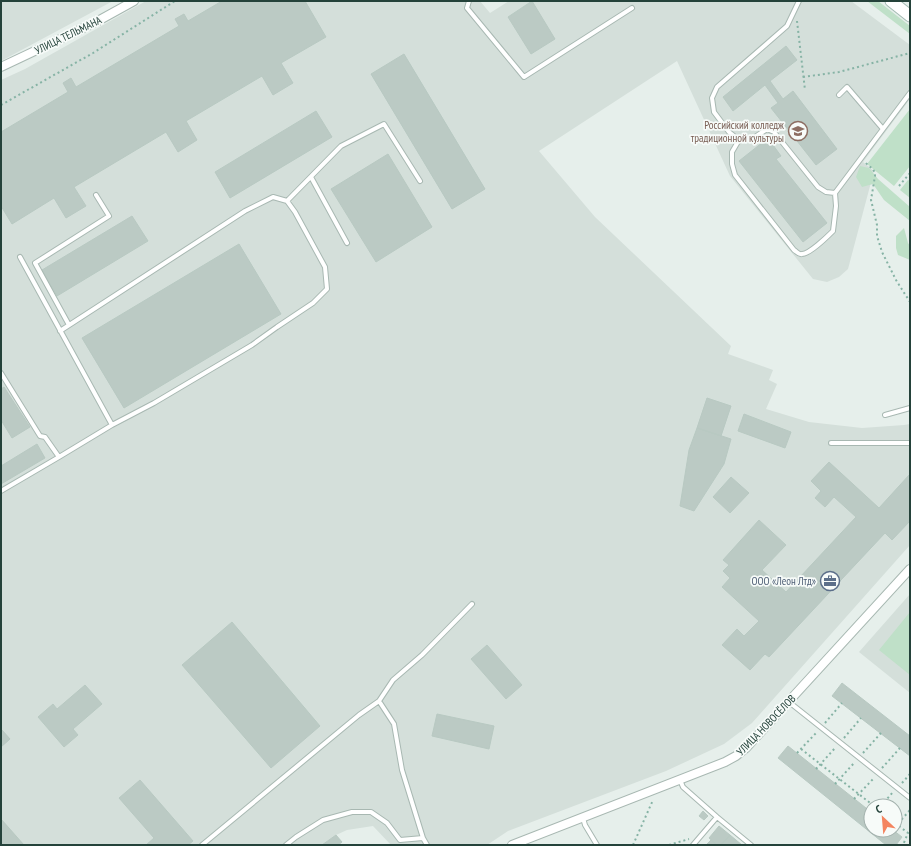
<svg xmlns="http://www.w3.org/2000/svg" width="911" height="846" font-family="'PT Sans Narrow',sans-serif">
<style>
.built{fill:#d4dfda}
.green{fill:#bfe0c8}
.building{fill:#bbcac4;stroke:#b8c9c2}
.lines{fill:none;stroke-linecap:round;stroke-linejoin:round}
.service-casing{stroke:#a8b8b2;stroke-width:6}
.minor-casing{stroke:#a8b8b2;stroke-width:10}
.secondary-casing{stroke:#a4bbb3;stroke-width:13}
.path{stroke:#86b3a5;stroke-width:2;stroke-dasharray:2 3;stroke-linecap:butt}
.service{stroke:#fff;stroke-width:4}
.minor{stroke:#fff;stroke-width:8}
.secondary{stroke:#fff;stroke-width:11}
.tram{stroke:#5f7d75;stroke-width:1}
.labels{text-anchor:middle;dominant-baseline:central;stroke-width:3.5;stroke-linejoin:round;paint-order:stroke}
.street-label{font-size:11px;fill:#24423a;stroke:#f7fbf9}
.education-label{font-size:11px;fill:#785e54;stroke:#f7fbf9;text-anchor:end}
.service-label{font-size:11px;fill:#4e5e75;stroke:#f7fbf9;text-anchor:end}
</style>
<rect width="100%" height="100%" fill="#e6efeb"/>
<!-- built -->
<path class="built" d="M1,1H113L1,61Z
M146,1H480L490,13L509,1H851L910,45V99L863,162L874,171L848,269L839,277L827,282L813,279L730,176L677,61L539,151L595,217L731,346L728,354L773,370L769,380L777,384L766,409L809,422L862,428L904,425L910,424V545L752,723L724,744L666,771L508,831L487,845H391L373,826L347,830L336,835L322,845H1V80L25,69Z
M910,594V693L859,652Z"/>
<!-- green -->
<path class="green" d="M867,1H878L910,26V34Z
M910,109V166L894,186L867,164Z
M860,166L869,168L878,179L910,207V221L884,200L873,184L862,187L856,177Z
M908,180L910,181V198L900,190Z
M904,228L908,243L910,246V260L898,255L896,248V236Z
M910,612V675L879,650Z"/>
<!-- building -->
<path class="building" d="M222,1H305L326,37L281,63L293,83L273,95L262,76L186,121L197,140L178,152L166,132L74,187L86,206L66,218L54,198L12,224L1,206V132L68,92L63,83L71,78L76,87L179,26L175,19L184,14L188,21Z
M532,1L555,39L531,54L508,17Z
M786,46L797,60L770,81L783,99L793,91L837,149L816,165L771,108L778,103L765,85L733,111L723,97Z
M404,54L485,189L452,209L371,74Z
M316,111L332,137L230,198L215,172Z
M768,138L781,156L776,159L827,223L803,242L739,161Z
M388,154L432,227L376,262L331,189Z
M132,216L148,241L57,296L42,270Z
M239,244L281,314L124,408L82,338Z
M4,387L30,427L12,438L1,420V389Z
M707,398L731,406L721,436L697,428Z
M744,414L791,432L785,448L738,431Z
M697,428L731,439L724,464L694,511L680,506L689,450Z
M37,444L45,458L1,484V466Z
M829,462L879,508L910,474V521L892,540L885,533L769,657L765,654L750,670L722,645L737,629L744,636L759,621L722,587L730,578L723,571L729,565L723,560L759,520L786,545L762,570L786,592L856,517L834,497L825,507L815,498L821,491L811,481Z
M731,477L749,493L730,513L713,497Z
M232,622L320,726L271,768L182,665Z
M487,645L522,685L506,699L471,659Z
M842,683L910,736V756L832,696Z
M85,685L102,704L73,729L78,735L64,747L38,717L53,704L57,709Z
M437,714L494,726L489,749L432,736Z
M2,730L10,739L1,747V732Z
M788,746L871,812V830H893L902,837L896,845H886L778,758Z
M140,780L193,841L188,845H146L154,838L119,798Z
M703,811L708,816L704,820L699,816Z
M1,819L24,845H1Z
M719,826L730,835L721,845H717L709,838Z
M336,835L342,842L338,845H322Z
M730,835L742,845H721Z
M711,840L717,845H706Z"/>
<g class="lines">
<defs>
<path id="service" d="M469,1L467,8L524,77L632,8
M799,1L787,26L717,87L712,98L714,112L729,132L739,140L752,139L767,129L774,132L818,187L826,192L835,193
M839,95L847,87L883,129
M739,140L732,152V164L735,175L794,250C797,252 799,255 802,254C809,254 827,237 833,231L836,206L835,193L910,93
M311,177L347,243
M287,201L341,146L384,124L420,181
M20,257L112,425L59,457
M69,325L35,263L109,216L96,195
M60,331L245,211L273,197L287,201L295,212L325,267L327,289L313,303L277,327L252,345L154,403L112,425
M1,373L40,436L45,437L59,457L1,491
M885,415L910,408
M831,443H910
M789,702L910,798
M680,780L683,787L717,817L751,845
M583,818L585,825L597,845
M423,838L402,770L394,724L379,701L393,680L422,655L472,604
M202,845L359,715L379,701
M286,845L296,837L323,820L352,812H371L387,823L400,840L423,838L427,845
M693,845L717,817"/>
<path id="minor" d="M1,67L96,22L134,1
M512,845L725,762L736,756L746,748L910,569"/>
<path id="secondary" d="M891,1L910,16"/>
</defs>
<!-- service casing -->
<use href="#service" class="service-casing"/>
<!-- minor casing -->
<use href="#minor" class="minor-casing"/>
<!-- secondary casing -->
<use href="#secondary" class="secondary-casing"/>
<!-- path -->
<path class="path" d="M797,21L805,90
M803,77L839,72L910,53
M1,105L93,53L175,1
M866,163C870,168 875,168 875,176L871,200L877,225V236L882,252L896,280L910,302
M899,186L910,173
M825,723L842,703
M844,738L861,718
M801,749L874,806
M797,753L817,732
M863,753L881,733
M882,768L900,748
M816,769L836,747
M902,783L910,774
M835,784L855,762
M854,799L874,778
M881,806L893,792
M895,823L908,833L903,845
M895,827L910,810
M633,845L653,800
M669,845L689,839"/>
<!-- service -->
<use href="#service" class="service"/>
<!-- minor -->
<use href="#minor" class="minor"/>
<!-- secondary -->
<use href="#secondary" class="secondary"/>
<!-- tram -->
<path class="tram" d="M908,1L910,2"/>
</g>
<!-- icons -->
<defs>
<symbol id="university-ring" viewBox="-11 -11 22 22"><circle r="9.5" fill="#f7fbf9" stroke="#8d6e63" stroke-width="1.5"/><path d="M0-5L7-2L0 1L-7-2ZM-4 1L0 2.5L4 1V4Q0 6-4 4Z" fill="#8d6e63"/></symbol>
<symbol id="office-ring" viewBox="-11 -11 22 22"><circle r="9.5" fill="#f7fbf9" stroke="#5c6f8a" stroke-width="1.5"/><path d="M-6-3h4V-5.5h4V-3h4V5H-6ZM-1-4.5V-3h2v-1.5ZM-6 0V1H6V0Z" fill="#5c6f8a"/></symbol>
</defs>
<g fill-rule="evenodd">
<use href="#university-ring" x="787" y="120" width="22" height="22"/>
<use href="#office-ring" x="819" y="570" width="22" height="22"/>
</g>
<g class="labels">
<!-- street labels -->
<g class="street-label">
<text transform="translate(68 35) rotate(-26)">УЛИЦА ТЕЛЬМАНА</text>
<text transform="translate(766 725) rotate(-46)">УЛИЦА НОВОСЁЛОВ</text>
</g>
<!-- education labels -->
<g class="education-label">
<text x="784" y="125">Российский колледж<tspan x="784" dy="13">традиционной культуры</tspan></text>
</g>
<!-- service labels -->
<g class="service-label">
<text x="816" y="581">ООО «Леон Лтд»</text>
</g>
</g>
<!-- border -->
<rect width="911" height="846" fill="none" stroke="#24423a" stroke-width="4"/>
<!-- north arrow -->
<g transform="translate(883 818) rotate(334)"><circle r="19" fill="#f7fbf9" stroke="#a3b1ad"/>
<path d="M0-3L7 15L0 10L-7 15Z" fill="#f4845f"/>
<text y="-6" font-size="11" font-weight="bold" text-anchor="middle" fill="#24423a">С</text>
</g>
</svg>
